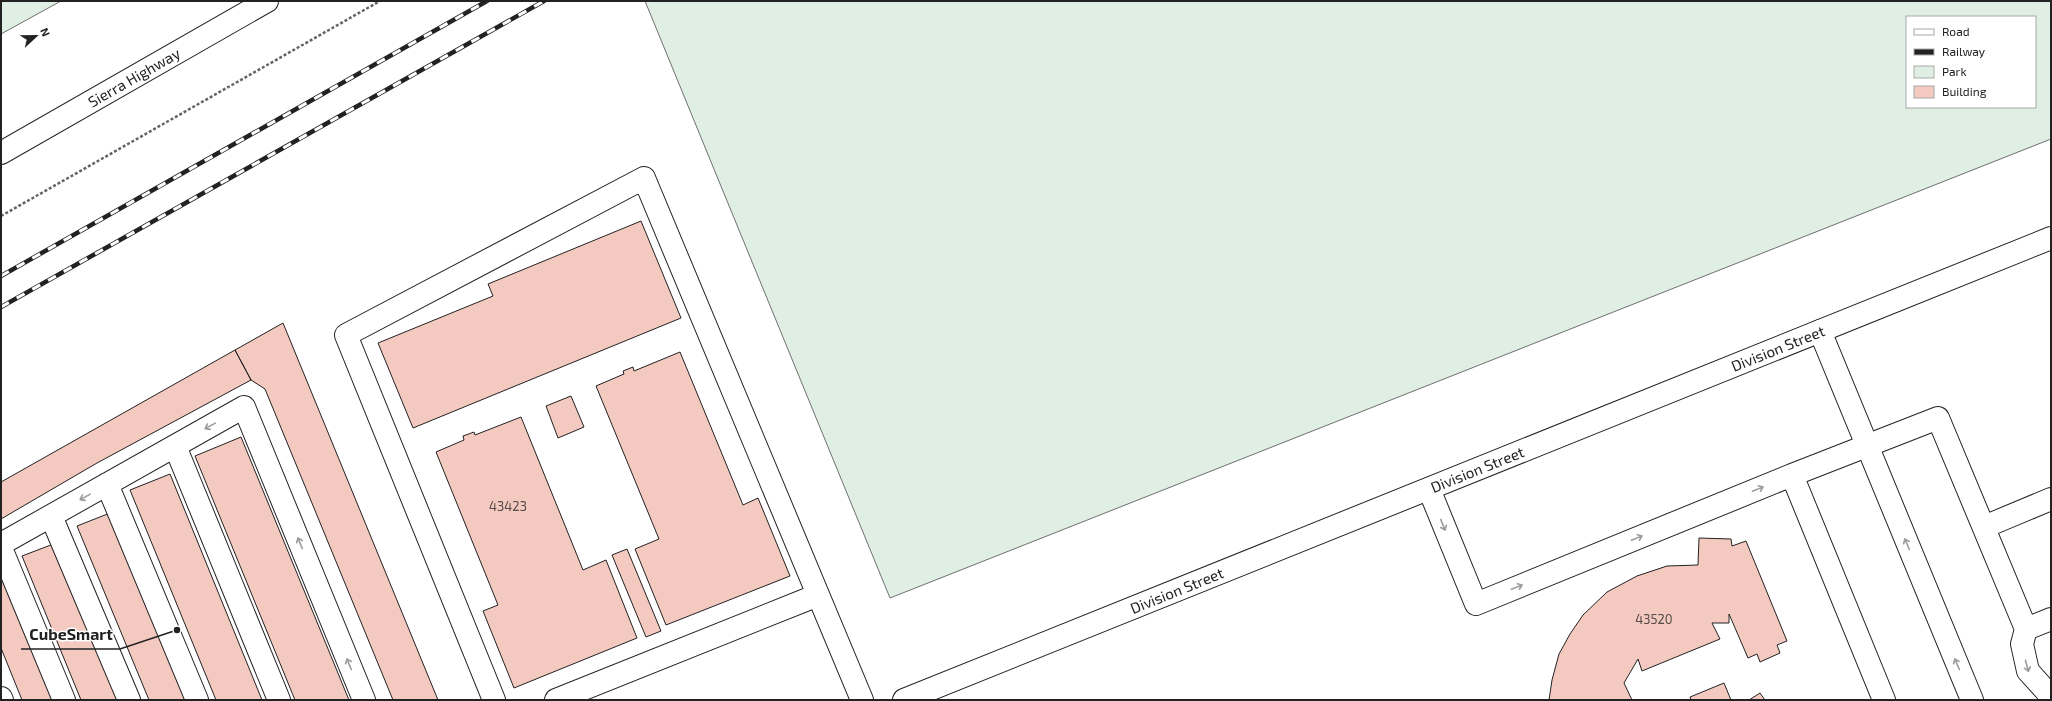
<svg xmlns="http://www.w3.org/2000/svg" width="2052" height="701" font-family="'Exo 2',sans-serif">
<style>
.green{fill:#e0efe3;stroke:#6f6f6f;fill-rule:evenodd}
.building{fill:#f3c9c0;stroke:#222}
.lines{fill:none;stroke-linecap:round;stroke-linejoin:round}
.minor-casing{stroke:#222;stroke-width:24}
.major-casing{stroke:#222;stroke-width:24}
.path{stroke:#646464;stroke-width:2.5;stroke-dasharray:3 2;stroke-linecap:butt}
.minor{stroke:#fff;stroke-width:22}
.major{stroke:#fff;stroke-width:22}
.rail-casing{stroke:#222;stroke-width:4.5}
.rail{stroke:#fff;stroke-width:3;stroke-dasharray:9;stroke-linecap:butt}
.oneway{stroke:#9c9c9c}
.labels{text-anchor:middle;dominant-baseline:central;stroke-width:3;stroke-linejoin:round;paint-order:stroke}
.number-label{font-size:13px;fill:#564c4a}
.street-label{font-size:15px;fill:#222;stroke:#fff}
.leader{fill:none;stroke:#222;stroke-width:1.5}
.callout-dot{fill:#222;stroke:#fff;stroke-width:1.5}
.callout-label{font-size:16px;text-anchor:middle;font-weight:bold;fill:#222;stroke:#fff;stroke-width:3;stroke-linejoin:round;paint-order:stroke}
</style>
<rect width="100%" height="100%" fill="#fff"/>
<!-- green -->
<path class="green" d="M1,1H61L1,34Z
M645,1H2051V139L890,598ZM1907,17H2035V107H1907Z"/>
<!-- building -->
<path class="building" d="M641,221L681,318L413,428L378,343L493,296L488,284Z
M283,323L438,700H393L265,389L251,380L235,350Z
M235,350L251,380L97,463L1,519V482Z
M680,352L743,505L758,498L790,576L666,625L635,549L659,539L596,386L624,374L623,371L633,367L634,371Z
M571,396L584,427L558,438L546,406Z
M521,417L583,570L606,560L637,638L514,688L483,611L498,605L436,452L464,440L463,436L474,432L475,435Z
M241,437L349,700H295L195,456Z
M170,474L262,700H216L130,490Z
M110,513L187,700H149L77,526Z
M1699,538L1731,539L1732,546L1746,541L1787,641L1777,645L1780,653L1760,662L1757,654L1748,658L1729,614V623H1712L1720,639L1642,671L1638,659L1624,683L1632,700H1549L1552,680L1559,654L1570,634L1583,615L1607,592L1637,576L1667,566L1698,565Z
M56,543L120,700H81L22,556Z
M627,549L661,631L646,637L612,555Z
M1,574L53,700H22L1,648Z
M1724,683L1731,700H1691L1690,697Z
M1760,693L1765,700H1749Z"/>
<g class="lines">
<defs>
<path id="minor" d="M1820,331L1972,700
M175,446L279,700
M1792,475L1938,418L2026,629L2051,619
M107,484L197,700
M1429,489L1476,604L1792,475L1884,700
M51,516L129,700
M1984,527L2051,499
M1,544L244,407L364,700
M1,548L64,700
M2026,629L2022,644L2028,671L2047,692H2051
M1,698L2,700
M494,700L346,335L644,178L862,700
M556,700L818,595"/>
<g id="major">
<path id="s1" d="M1,153L267,1"/>
<path id="s2" d="M904,700L2051,238"/>
</g>
</defs>
<!-- minor casing -->
<use href="#minor" class="minor-casing"/>
<!-- major casing -->
<use href="#major" class="major-casing"/>
<!-- path -->
<path class="path" d="M1,216L380,1"/>
<!-- minor -->
<use href="#minor" class="minor"/>
<!-- major -->
<use href="#major" class="major"/>
<defs>
<path id="rail" d="M1,276L487,1
M1,307L544,1"/>
</defs>
<!-- rail casing -->
<use href="#rail" class="rail-casing"/>
<!-- rail -->
<use href="#rail" class="rail"/>
</g>
<!-- one-way arrows -->
<defs><path id="oneway-shaft" d="M-6 0H5M1.5-3L5.5 0L1.5 3" fill="none" stroke-width="1.6" stroke-linecap="round" stroke-linejoin="round"/></defs>
<g class="oneway">
<use href="#oneway-shaft" transform="translate(210 426) rotate(151)"/>
<use href="#oneway-shaft" transform="translate(1758 489) rotate(-22)"/>
<use href="#oneway-shaft" transform="translate(85 497) rotate(151)"/>
<use href="#oneway-shaft" transform="translate(1443 525) rotate(68)"/>
<use href="#oneway-shaft" transform="translate(1637 538) rotate(-22)"/>
<use href="#oneway-shaft" transform="translate(300 543) rotate(-112)"/>
<use href="#oneway-shaft" transform="translate(1907 544) rotate(-113)"/>
<use href="#oneway-shaft" transform="translate(1517 587) rotate(-22)"/>
<use href="#oneway-shaft" transform="translate(349 664) rotate(-112)"/>
<use href="#oneway-shaft" transform="translate(1957 664) rotate(-113)"/>
<use href="#oneway-shaft" transform="translate(2027 666) rotate(75)"/>
</g>
<g class="labels">
<!-- number labels -->
<g class="number-label">
<text x="508" y="506">43423</text>
<text x="1654" y="619">43520</text>
</g>
<!-- street labels -->
<g class="street-label">
<text stroke="none"><textPath href="#s1" startOffset="153">Sierra Highway</textPath></text>
<text stroke="none"><textPath href="#s2" startOffset="942">Division Street</textPath></text>
<text stroke="none"><textPath href="#s2" startOffset="618">Division Street</textPath></text>
<text stroke="none"><textPath href="#s2" startOffset="294">Division Street</textPath></text>
</g>
</g>
<!-- callouts -->
<path class="leader" d="M177 630L120 649H21"/>
<circle class="callout-dot" cx="177" cy="630" r="4"/>
<g class="callout-label">
<text x="71" y="640">CubeSmart</text>
</g>
<!-- border -->
<rect width="2052" height="701" fill="none" stroke="#222222" stroke-width="4"/>
<!-- legend -->
<rect x="1906" y="16" width="130" height="92" fill="#ffffff" stroke="#a7a7a7"/>
<rect x="1914" y="29" width="20" height="6" fill="#ffffff" stroke="#a7a7a7"/>
<text x="1942" y="36" font-size="12" fill="#222222">Road</text>
<rect x="1914" y="49" width="20" height="6" fill="#222222" stroke="#a7a7a7"/>
<text x="1942" y="56" font-size="12" fill="#222222">Railway</text>
<rect x="1914" y="66" width="20" height="12" fill="#e0efe3" stroke="#a7a7a7"/>
<text x="1942" y="76" font-size="12" fill="#222222">Park</text>
<rect x="1914" y="86" width="20" height="12" fill="#f3c9c0" stroke="#a7a7a7"/>
<text x="1942" y="96" font-size="12" fill="#222222">Building</text>
<!-- north arrow -->
<g transform="translate(36 36) rotate(68)" stroke="#ffffff" stroke-width="3" paint-order="stroke">
<path d="M0-3L7 15L0 10L-7 15Z" fill="#222222"/>
<text y="-6" font-size="11" font-weight="bold" text-anchor="middle" fill="#222222">N</text>
</g>
</svg>
